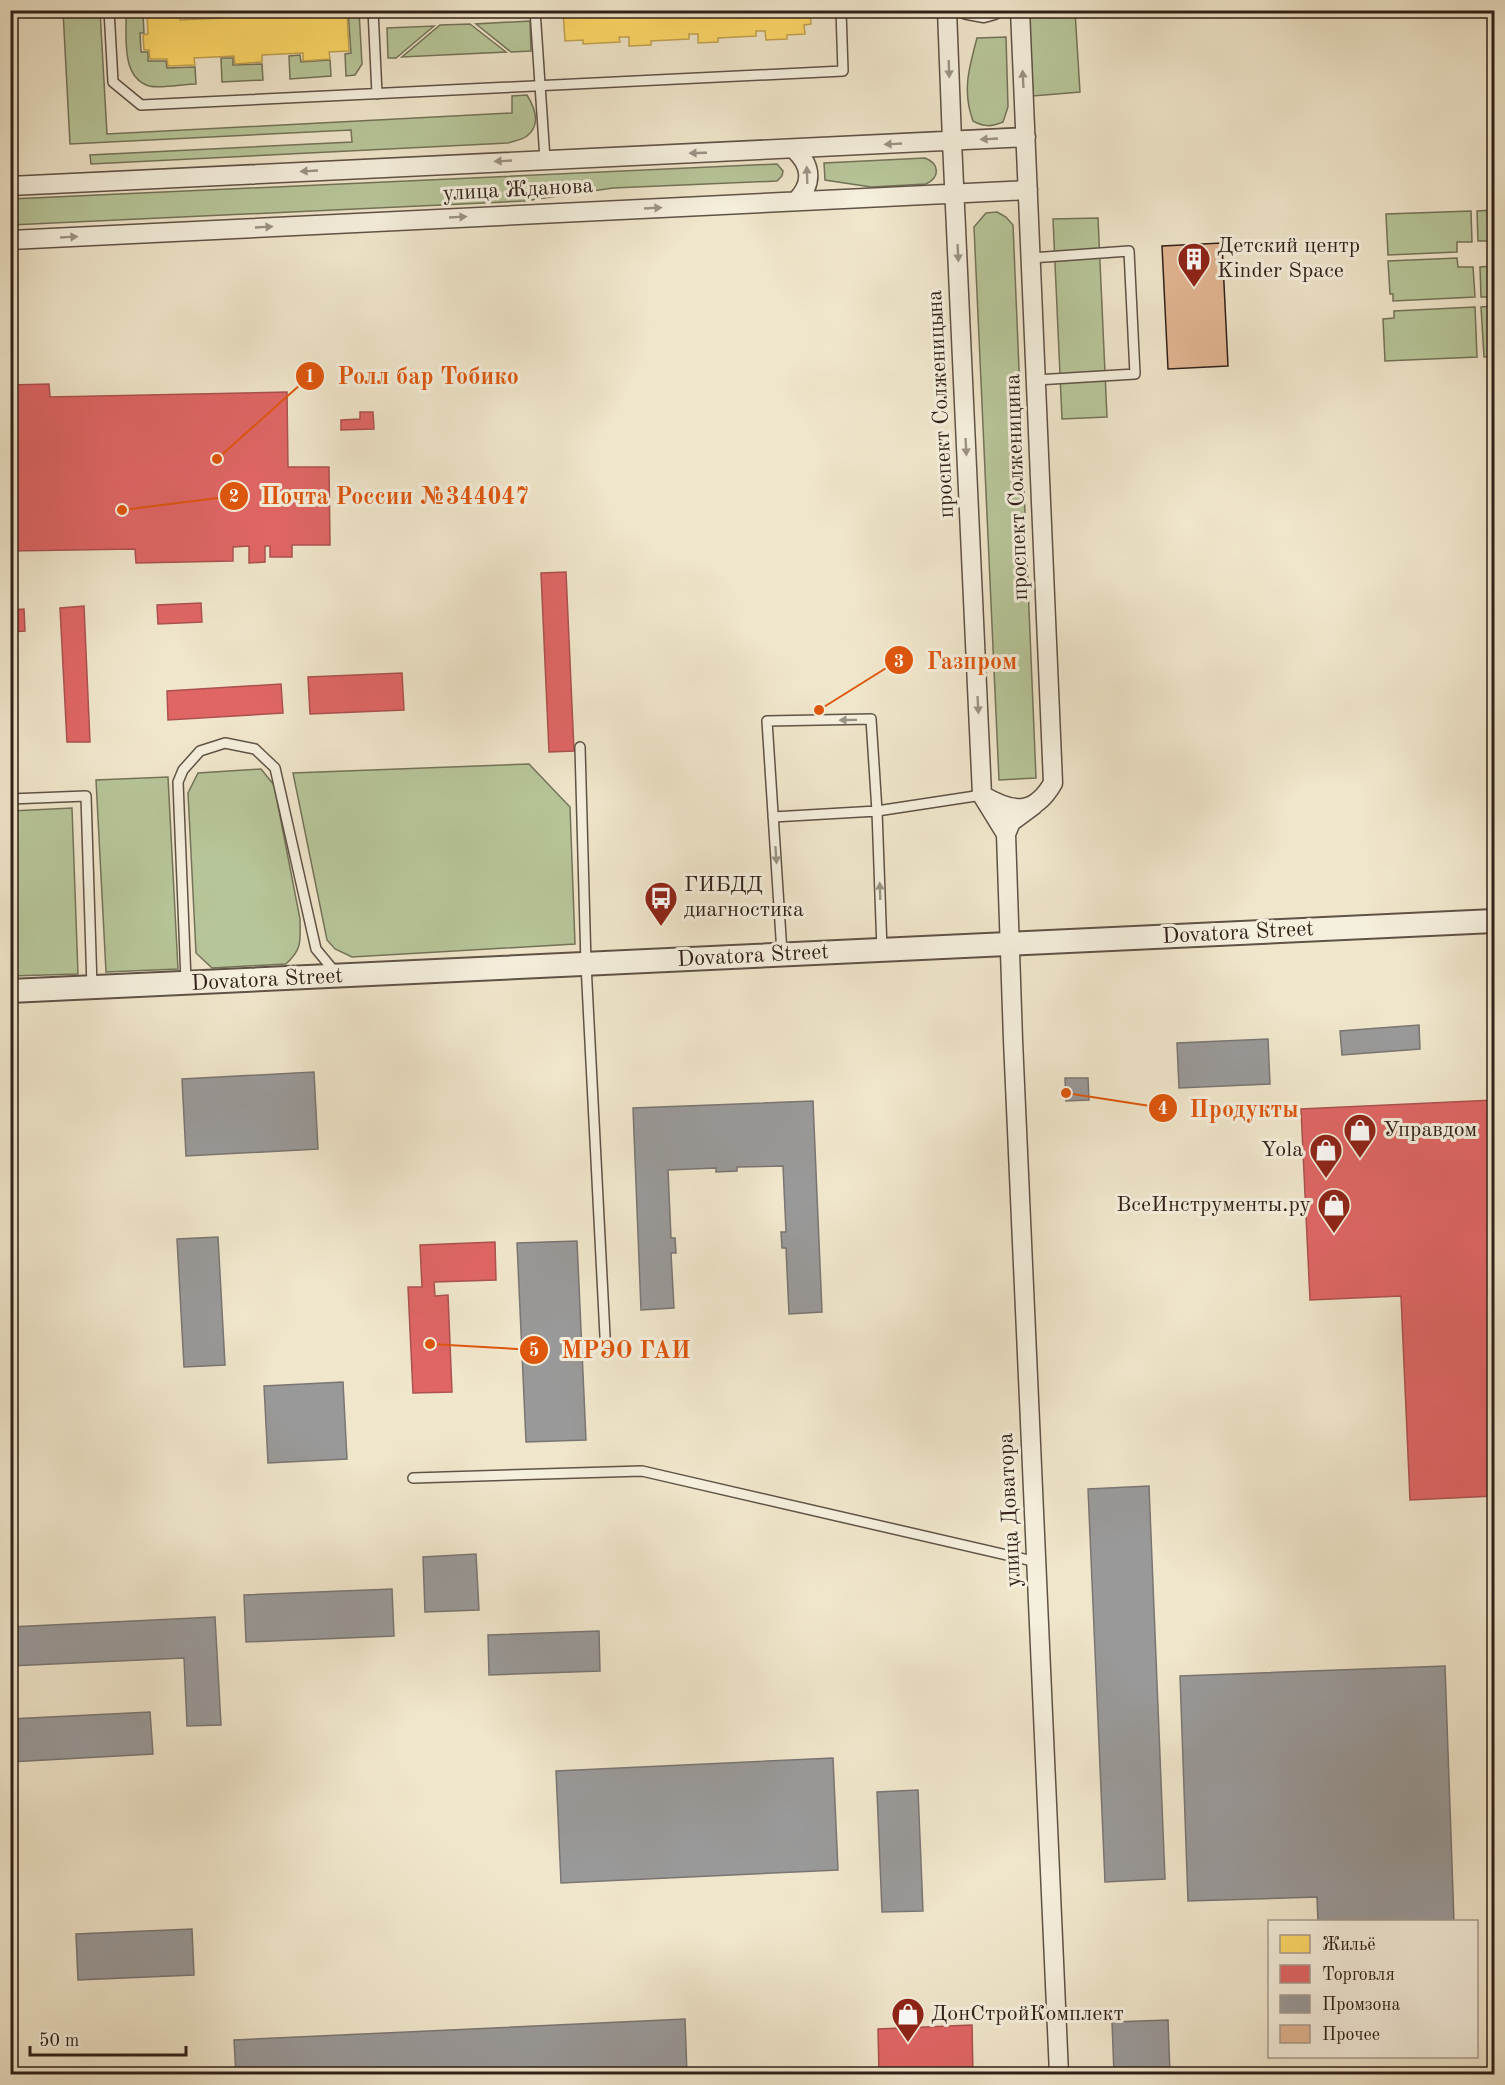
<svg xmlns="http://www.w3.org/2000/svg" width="1505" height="2085" font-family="'Old Standard TT',serif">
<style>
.green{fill:#b7c69a;stroke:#74735a;stroke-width:1.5}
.homes{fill:#ffd966;stroke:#c1a24f;stroke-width:1.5}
.shops{fill:#e06666;stroke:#ab514f;stroke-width:1.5}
.industry{fill:#999;stroke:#7a7573;stroke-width:1.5}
.building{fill:#e2b592;stroke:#302019;stroke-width:1.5}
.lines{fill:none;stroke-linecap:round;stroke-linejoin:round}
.service-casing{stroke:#605246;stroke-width:12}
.minor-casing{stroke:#605246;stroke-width:21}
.tertiary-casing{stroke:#605246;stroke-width:26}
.service{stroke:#f5efdd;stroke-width:9}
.minor{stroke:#f5efdd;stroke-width:18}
.tertiary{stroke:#f5efdd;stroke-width:22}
.oneway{fill:#9c9285}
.labels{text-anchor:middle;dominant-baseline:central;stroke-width:6;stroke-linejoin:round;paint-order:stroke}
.street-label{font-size:22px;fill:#302019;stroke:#f5efdd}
.poi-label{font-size:22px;fill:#302019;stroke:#f5efdd;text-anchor:start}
.leader{fill:none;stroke:#df560d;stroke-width:2}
.callout-dot{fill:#df560d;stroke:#f5efdd;stroke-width:2}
.mark-label{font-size:18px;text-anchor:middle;font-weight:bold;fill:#fff}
.callout-label{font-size:24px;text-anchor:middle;font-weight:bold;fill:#df560d;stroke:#f5efdd;stroke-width:6;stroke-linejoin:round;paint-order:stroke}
</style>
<rect width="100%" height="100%" fill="#f0e6cb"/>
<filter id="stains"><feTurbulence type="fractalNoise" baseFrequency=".00333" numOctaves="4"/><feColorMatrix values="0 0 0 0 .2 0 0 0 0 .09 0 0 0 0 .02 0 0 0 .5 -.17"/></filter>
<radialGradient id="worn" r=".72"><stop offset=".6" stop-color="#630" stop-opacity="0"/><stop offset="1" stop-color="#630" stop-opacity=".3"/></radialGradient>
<!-- green -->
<path class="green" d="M63,11H100L107,134L512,113V96L527,95C535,108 541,125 527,136C522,140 513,141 508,143L91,164L90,155L352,142L351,130L70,144Z
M126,11H139V15H143L144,33H140L141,52H148V61H166L167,68L195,67L196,84C184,84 160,89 149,86C120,77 127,35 126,11Z
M348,11H359L362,64L355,75L346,76L345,54L351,53Z
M1029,11H1075L1080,92L1033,96Z
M530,21L531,51L511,52L476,24Z
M470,24L506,52L402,57L440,25Z
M434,26L396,58H388L387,28Z
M1006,37L1008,107L1003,122C991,127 984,127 973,121C962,91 969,68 977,38Z
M300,55L301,62L330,60L331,76L290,79L289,56Z
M221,58H233V65L262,64L263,80L222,82Z
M925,158C940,164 940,177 926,184L871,187L825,180L824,163Z
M777,164L783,171L782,176L777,181L613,188L524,201L11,225V199Z
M1494,210V246V241H1478L1477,211Z
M1471,211L1472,242H1457V252L1388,255L1386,214Z
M997,212L1006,217L1013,225L1036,778L999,780L974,227L986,213Z
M1098,218L1107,417L1062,419L1053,219Z
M1457,258L1458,267H1473L1475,297L1393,301V294H1390L1388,261Z
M1494,266V297H1481L1480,267Z
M1494,306V356L1484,357L1481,307Z
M1475,307L1477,357L1385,361L1383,319L1394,318V311Z
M529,764L570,807L575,944L352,957L335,949L327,940L293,773Z
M261,769L274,785L300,919C300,941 303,948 286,964L212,968L196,953L188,793L198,773Z
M168,777L178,969L106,972L96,780Z
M72,808L78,974L11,976V811Z"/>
<!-- homes -->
<path class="homes" d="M143,10H180V20L221,18V15L230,14V10H251L252,13L269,12V15L288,14V11H347L349,51L329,52L330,59L303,61V53L262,55V62L235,64L234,56L194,58L195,65L168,66L167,59H150L149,50H144L143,35L148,34L147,12H143Z
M563,10H810L811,24L804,25L805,34L787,35V39L766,40L765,31H756V36L718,38V42L698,43V34H689V39L651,41V45L629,46V37H619L620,42L583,44V40L565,41Z"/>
<!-- shops -->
<path class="shops" d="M49,384L50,397L287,392L288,467H329L330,545H292V557H270V546H265V562L249,563V546L233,547V561L136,563L135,549L10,551V385Z
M360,412H373L374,429L341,430V420L360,419Z
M566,572L574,751L549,752L541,573Z
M201,603L202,622L158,624L157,605Z
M84,606L90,742H67L60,608Z
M24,609L25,631L10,632V610Z
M402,673L404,710L310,714L308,677Z
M281,684L283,713L168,720L167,691Z
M1494,1100V1496L1410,1500L1401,1296L1310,1300L1301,1109Z
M495,1242L496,1280L434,1282L435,1296L448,1295L452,1392L413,1393L408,1287H422L420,1245Z
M972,2025L973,2074H879L878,2029Z"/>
<!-- industry -->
<path class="industry" d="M1419,1025L1420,1049L1342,1055L1340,1031Z
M1268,1039L1270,1084L1179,1088L1177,1043Z
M314,1072L318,1149L186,1156L182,1079Z
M1065,1078H1088L1089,1100L1066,1101Z
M813,1101L822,1312L789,1314L786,1248H782L781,1232H786L783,1166L737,1167V1171L716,1172V1168L668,1170L671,1238H675L676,1253H671L674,1308L641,1310L633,1108Z
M218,1237L225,1365L184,1367L177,1239Z
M577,1241L586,1440L526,1442L517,1243Z
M343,1382L347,1459L268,1463L264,1386Z
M1149,1486L1165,1879L1105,1882L1088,1489Z
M476,1554L479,1610L425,1612L423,1557Z
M392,1589L394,1636L246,1642L244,1595Z
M215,1617L221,1725L187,1726L184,1658L10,1666V1627Z
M599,1631L600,1671L489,1675L488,1635Z
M1445,1666L1454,1922H1318L1317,1897L1188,1901L1180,1676Z
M150,1712L153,1754L10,1762V1719Z
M833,1758L838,1870L561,1883L556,1771Z
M918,1790L923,1911L882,1912L877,1792Z
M192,1929L194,1975L78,1980L76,1934Z
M685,2019L687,2074H236L234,2040Z
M1168,2020L1170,2074H1114L1112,2022Z"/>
<!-- building -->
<path class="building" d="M1222,243L1228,366L1168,369L1162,246Z"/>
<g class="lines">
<defs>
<path id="service" d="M109,10L113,82L141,105L843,71L841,10
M373,10L377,94
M535,10L545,159
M1031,258L1129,251L1135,374L1036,380
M580,747L586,964L605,1336
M10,799L86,796L92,987
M773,817L877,811L982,795
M782,953L767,721L871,719L877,811L882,950
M186,981L178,782L183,770L200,751L225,743L255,749L275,768L316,949L335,972
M413,1478L642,1471L1037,1562"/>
<path id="minor" d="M947,10L952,141L982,795L1006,834
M967,10L983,13L994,10
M795,150C812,166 813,184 796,201
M10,186L1026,137
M10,240L1028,190
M982,795C1013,813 1034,816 1053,783L1020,10
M1034,805L1011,822L1006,834L1013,1040L1059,2074"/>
<path id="tertiary" d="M10,991L1494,921"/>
</defs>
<!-- service casing -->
<use href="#service" class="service-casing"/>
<!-- minor casing -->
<use href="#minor" class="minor-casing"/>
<!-- tertiary casing -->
<use href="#tertiary" class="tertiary-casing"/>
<!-- service -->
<use href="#service" class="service"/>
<!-- minor -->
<use href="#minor" class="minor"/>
<!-- tertiary -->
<use href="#tertiary" class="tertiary"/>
</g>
<!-- one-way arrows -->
<defs><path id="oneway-solid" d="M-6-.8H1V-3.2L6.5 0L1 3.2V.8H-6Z" transform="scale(1.5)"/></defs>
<g class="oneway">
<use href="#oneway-solid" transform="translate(949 69) rotate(88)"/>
<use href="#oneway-solid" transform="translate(1023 79) rotate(-93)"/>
<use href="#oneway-solid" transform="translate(989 139) rotate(177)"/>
<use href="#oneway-solid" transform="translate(893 144) rotate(177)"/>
<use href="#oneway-solid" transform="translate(698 153) rotate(178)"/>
<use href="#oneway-solid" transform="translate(503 161) rotate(177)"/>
<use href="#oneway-solid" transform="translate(309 171) rotate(177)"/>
<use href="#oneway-solid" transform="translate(807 175) rotate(-92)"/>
<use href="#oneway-solid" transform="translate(653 208) rotate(-3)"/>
<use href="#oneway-solid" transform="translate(458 217) rotate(-3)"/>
<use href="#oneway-solid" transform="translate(264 227) rotate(-3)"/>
<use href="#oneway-solid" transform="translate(69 237) rotate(-3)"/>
<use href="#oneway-solid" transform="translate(958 253) rotate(87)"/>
<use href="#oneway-solid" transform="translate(966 447) rotate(87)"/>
<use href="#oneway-solid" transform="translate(978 705) rotate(87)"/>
<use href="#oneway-solid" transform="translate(848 720) rotate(179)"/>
<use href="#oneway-solid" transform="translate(776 855) rotate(86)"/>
<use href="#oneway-solid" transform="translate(880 891) rotate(-92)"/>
</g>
<!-- icons -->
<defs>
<symbol id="building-pin" viewBox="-11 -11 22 30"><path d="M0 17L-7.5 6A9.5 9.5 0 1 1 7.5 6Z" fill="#8f2418" stroke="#f5efdd"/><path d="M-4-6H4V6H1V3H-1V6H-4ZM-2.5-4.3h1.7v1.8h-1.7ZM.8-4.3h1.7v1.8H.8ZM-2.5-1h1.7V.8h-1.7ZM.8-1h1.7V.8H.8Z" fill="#fff"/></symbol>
<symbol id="bus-pin" viewBox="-11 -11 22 30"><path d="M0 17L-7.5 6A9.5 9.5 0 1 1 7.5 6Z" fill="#8f2418" stroke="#f5efdd"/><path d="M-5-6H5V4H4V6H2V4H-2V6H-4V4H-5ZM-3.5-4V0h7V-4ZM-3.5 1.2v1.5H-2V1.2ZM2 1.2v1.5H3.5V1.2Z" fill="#fff"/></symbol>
<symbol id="shop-pin" viewBox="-11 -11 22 30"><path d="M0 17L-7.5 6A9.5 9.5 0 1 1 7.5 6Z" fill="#8f2418" stroke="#f5efdd"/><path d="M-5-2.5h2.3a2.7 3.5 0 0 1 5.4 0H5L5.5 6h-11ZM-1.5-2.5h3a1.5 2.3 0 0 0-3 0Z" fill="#fff"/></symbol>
</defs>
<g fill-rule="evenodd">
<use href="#building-pin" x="1175" y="240" width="38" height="52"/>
<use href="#bus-pin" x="642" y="879" width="38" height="52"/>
<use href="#shop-pin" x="1341" y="1111" width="38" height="52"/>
<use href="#shop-pin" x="1307" y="1131" width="38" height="52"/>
<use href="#shop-pin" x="1315" y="1186" width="38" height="52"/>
<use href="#shop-pin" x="889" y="1995" width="38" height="52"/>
</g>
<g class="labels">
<!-- street labels -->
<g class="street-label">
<text transform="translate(518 190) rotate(-3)">улица Жданова</text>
<text transform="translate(941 404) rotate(-93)">проспект Солженицына</text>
<text transform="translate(1017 487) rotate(-92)">проспект Солженицина</text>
<text transform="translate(1238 933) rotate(-3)">Dovatora Street</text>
<text transform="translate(753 956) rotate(-3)">Dovatora Street</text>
<text transform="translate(267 980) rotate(-3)">Dovatora Street</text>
<text transform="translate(1010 1510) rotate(-93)">улица Доватора</text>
</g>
<!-- poi labels -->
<g class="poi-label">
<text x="1217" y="246">Детский центр<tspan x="1217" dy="25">Kinder Space</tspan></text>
<text x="684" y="885">ГИБДД<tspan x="684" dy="25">диагностика</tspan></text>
<text x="1383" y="1130">Управдом</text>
<text x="1303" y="1150" text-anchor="end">Yola</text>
<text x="1311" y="1205" text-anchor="end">ВсеИнструменты.ру</text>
<text x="931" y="2014">ДонСтройКомплект</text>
</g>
</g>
<!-- callouts -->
<path class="leader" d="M217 459L310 376M122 510L234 496M819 710L899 660M1066 1093L1163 1108M430 1344L534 1350"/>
<g class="callout-dot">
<circle cx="217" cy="459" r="6"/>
<circle cx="122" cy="510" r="6"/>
<circle cx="819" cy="710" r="6"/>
<circle cx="1066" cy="1093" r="6"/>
<circle cx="430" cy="1344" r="6"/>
<circle cx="310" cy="376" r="15"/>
<circle cx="234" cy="496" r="15"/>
<circle cx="899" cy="660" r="15"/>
<circle cx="1163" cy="1108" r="15"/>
<circle cx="534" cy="1350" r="15"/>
</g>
<g class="mark-label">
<text x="310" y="382">1</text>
<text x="234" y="502">2</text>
<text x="899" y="667">3</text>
<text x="1163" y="1114">4</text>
<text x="534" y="1356">5</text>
</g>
<g class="callout-label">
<text x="428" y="384">Ролл бар Тобико</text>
<text x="395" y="504">Почта России №344047</text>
<text x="972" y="669">Газпром</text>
<text x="1244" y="1117">Продукты</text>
<text x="626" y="1358">МРЭО ГАИ</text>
</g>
<!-- margin -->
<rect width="1505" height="2085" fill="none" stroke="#f0e6cb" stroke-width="36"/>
<rect x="12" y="12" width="1481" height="2061" fill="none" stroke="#302019" stroke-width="3"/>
<rect x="18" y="18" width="1469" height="2049" fill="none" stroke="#302019" stroke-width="1.5"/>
<!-- legend -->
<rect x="1268" y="1920" width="210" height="138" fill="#f5efdd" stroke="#a69c8f" stroke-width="1.5"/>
<rect x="1280" y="1935" width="30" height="18" fill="#ffd966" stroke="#a69c8f" stroke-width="1.5"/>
<text x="1322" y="1950" font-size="18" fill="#302019">Жильё</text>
<rect x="1280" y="1965" width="30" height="18" fill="#e06666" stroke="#a69c8f" stroke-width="1.5"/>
<text x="1322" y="1980" font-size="18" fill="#302019">Торговля</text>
<rect x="1280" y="1995" width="30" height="18" fill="#999999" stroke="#a69c8f" stroke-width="1.5"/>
<text x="1322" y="2010" font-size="18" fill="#302019">Промзона</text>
<rect x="1280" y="2025" width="30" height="18" fill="#e2b592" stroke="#a69c8f" stroke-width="1.5"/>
<text x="1322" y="2040" font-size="18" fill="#302019">Прочее</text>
<!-- scale -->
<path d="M30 2046v9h156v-9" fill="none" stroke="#302019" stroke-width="3"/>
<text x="39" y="2046" font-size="18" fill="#302019" stroke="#f5efdd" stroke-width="4.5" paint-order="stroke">50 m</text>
<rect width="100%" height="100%" filter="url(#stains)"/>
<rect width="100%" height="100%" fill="url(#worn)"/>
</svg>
